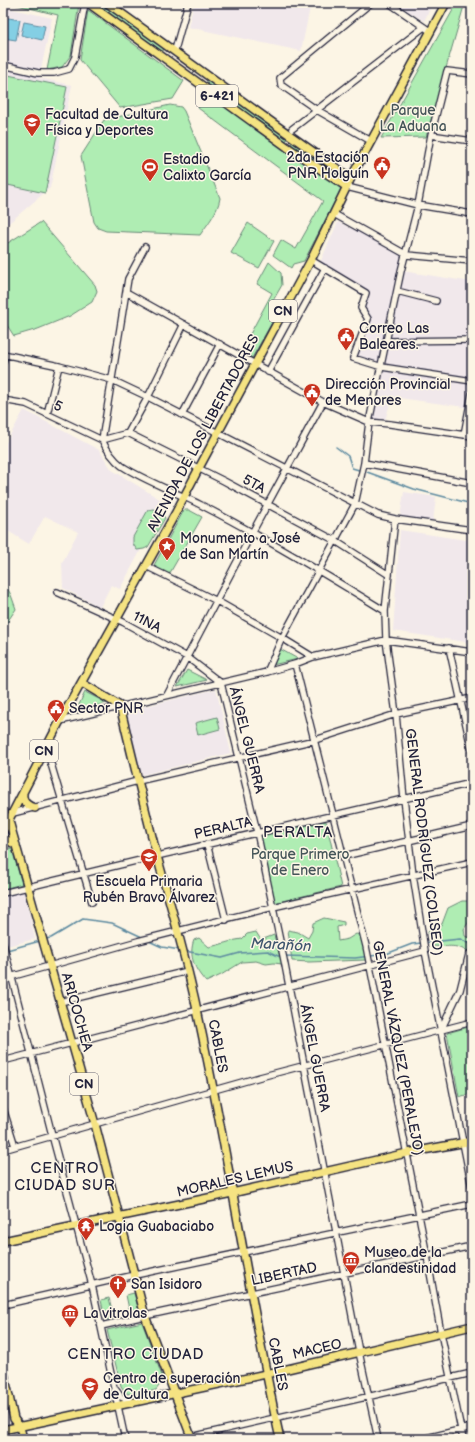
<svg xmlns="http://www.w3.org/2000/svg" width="475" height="1442" font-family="'Balsamiq Sans',sans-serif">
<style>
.built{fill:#f1e8eb}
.green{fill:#afedb3;stroke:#688877}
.water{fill:#84cfe4;stroke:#5d8aa0}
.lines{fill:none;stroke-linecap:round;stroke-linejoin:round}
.stream{stroke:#5d8aa0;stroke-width:1.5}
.minor-casing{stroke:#22223b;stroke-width:8}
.major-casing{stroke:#22223b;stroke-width:10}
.minor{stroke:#fcf5e5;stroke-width:5.5}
.major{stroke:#f5e382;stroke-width:7}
.labels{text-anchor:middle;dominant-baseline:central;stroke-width:3;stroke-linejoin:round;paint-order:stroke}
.shield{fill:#fcf5e5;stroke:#63616e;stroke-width:1}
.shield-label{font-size:13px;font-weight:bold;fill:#22223b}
.park-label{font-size:14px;fill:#455559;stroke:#fcf5e5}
.poi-label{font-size:14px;fill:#22223b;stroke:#fcf5e5;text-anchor:start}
.street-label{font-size:14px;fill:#22223b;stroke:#fcf5e5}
.neighbourhood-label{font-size:15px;letter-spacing:1px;fill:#22223b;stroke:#fcf5e5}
.water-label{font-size:15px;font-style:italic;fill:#3f566e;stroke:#fcf5e5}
</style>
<rect width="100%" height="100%" fill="#fcf5e5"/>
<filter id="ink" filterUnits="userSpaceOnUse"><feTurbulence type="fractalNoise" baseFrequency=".025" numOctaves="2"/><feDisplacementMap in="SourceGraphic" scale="8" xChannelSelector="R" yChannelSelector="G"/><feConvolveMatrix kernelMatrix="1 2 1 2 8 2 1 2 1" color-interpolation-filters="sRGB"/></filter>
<g filter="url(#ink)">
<!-- built -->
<path class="built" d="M194,3H311L301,51L188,27Z
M395,3H433L424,21Z
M3,7L52,18L39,78L72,85L50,188L3,228Z
M338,222L407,255L402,271L472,282V381L382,367L353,358L368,319L361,308L366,294L319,265Z
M380,369L472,384V408L392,397L383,427L369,422Z
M24,410L99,450L112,470L166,503L120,589L111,585L100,607L63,588L62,563L78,532L45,516L29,544L3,528V448Z
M404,492L436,497L433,522L400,517Z
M400,530L472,541V643L393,631Z
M216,689L231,753L142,775L126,711Z
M24,890L35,939L3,947V895Z"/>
<!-- green -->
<path class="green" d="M9,3H76L79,4L71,55L62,67L47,70L58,15Z
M95,3H101L163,47L164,50L160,51Z
M457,3L464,6L426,137L381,138Z
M88,10L184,81L173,99L120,108L80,60Z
M3,74L67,87L45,193L3,184Z
M207,81L211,82L286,137L287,140L284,141L207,84Z
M207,94L342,188L304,261L293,264L291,268L273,255L281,240L296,249L323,201L198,108Z
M170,105L181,107L184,111L220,198C218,212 208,223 200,235L106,231L98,228L94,222L81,156L104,120Z
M294,141L336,172V175L333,176L292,145L291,142Z
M41,222L95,285L97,291L92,302L70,316L38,329L14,336L3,319V246Z
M248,223L274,241L259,268L231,253Z
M269,262L281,273L282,285L271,304L279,310L252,358L242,349L272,293L257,284Z
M153,509L159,510L165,518L148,547L144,549L137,550L133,544V537L148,510Z
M184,510H189L202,517L167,578L152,569Z
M3,580L11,595L16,609L3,628Z
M280,649L298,659L272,665Z
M187,670L207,680L177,687Z
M85,692L107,703L76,711Z
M217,717L220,729L198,735L195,723Z
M326,821L341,887L274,903L259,837Z
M4,846L12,849L22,884L3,889Z
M462,901H472V917L464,929L465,936L472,939V955C455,942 451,948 432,946L428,932L442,924L448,908Z
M324,918L344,922V925L337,927L338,941L348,939L356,934L361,935L366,960L309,962L292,961L288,930L298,932L308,938L312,931L313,923Z
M256,932L261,940L274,935L282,964L274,963L266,964L256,961L242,962L221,975L206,982C195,970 188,956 194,940L199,938L209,947C221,945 231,940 242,939L247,934Z
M472,1026V1093L459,1097L447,1033Z
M134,1293L139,1311L130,1314L126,1295Z
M109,1298L114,1318L105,1320L101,1300Z
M142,1322L162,1376L161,1383L156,1390L137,1395L126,1393L121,1386L107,1330Z"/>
<!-- water -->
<path class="water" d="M3,17L20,20L16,40L3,38Z
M24,22L45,26L42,40L21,35Z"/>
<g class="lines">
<!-- stream -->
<path class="stream" d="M336,447L348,456L352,468L359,470
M367,472L414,489L472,504
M45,939L51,938L83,919L112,923L142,937
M149,941L162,947L180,950
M7,950L40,941
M185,951L222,958L240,953L268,951L278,956H281
M285,956L355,958L386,954L412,944L460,939L472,945"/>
<defs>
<path id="minor" d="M371,3L280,78L281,85L317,110L371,141
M389,3L427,29
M175,50L188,3
M3,65L38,73H54L69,69L75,57L85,3
M292,129L424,27
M431,135L472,141
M347,187L418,205L472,214
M334,214L407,255L472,261
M145,247L128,279L102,440C106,449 114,460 122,466C145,481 176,492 201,505C264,537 325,574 385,611
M311,260L366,293L361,308L368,319L353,358L382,367L472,381
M397,291L436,301
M126,292L323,402L369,422L390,424L472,436
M387,341L472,340
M3,354L59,366L112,380L148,397L378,515L395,519L472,530
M3,362L5,355
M268,372L325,268
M3,400L26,404L102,440
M47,414L59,366
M182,415L220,344
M128,433L148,397L184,324
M464,435L472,393
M102,440L128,433L224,481L334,540L389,575
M364,463L472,483
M395,519L385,611L386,640L396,714L404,799L413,875L425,951L472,1188
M146,566L217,601L282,638L313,657
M57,592L123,622L187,657L221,683
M449,648L472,752
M295,664L366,946L427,1256L441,1333L463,1439
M267,672L282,638L355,504L364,463L369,422L401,271L418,205L431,135L447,71L472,74
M221,683L257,832L284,960L359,1352L378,1439
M167,695L252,533L323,402
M60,721L267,672L295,664L313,657L386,640L472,652
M46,747L92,902
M13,813L138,781L315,740L396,714L472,698
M207,844L226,920
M344,856L472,826
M3,893C159,855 315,819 472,783
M3,943L52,1135L92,1285L125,1439
M3,979L138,941L273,907L472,862
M60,1002L188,971
M441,1030L460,990L469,954
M3,1061L425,951
M3,1108L15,1146
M3,1150L260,1077L472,1022
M3,1305L135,1275L472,1204
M101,1326L149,1315L472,1246
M116,1390L121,1397L133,1402
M182,1439L472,1373
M422,1439L472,1427"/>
<path id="major" d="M88,3L287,147L347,187
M107,3C189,61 269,122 351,178
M82,683L120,706C132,756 144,806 157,856C171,907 186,958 197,1010C228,1152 249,1297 280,1439
M23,794C22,802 27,806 35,808
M9,821L95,1124L145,1316L192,1439
M3,831L60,721L175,514L199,468L311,260L351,178L446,3
M3,840H7L16,845
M3,1241L232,1193L407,1153L472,1141
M3,1369L14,1419L20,1427L23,1439
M3,1430L266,1374L472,1326"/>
</defs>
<!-- minor casing -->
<use href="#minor" class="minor-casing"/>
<!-- major casing -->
<use href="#major" class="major-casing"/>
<!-- minor -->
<use href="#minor" class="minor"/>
<!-- major -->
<use href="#major" class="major"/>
</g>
</g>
<!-- icons -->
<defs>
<symbol id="university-pin" viewBox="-11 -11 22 30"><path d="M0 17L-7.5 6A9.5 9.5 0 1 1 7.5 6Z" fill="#c8321e" stroke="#fcf5e5"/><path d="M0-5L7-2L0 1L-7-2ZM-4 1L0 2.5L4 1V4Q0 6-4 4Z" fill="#fff"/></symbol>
<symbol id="civic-pin" viewBox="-11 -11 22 30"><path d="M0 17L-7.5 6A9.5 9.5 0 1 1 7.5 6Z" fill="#c8321e" stroke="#fcf5e5"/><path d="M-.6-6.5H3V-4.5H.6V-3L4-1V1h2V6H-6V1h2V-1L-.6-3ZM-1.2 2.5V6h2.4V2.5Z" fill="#fff"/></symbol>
<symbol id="stadium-pin" viewBox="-11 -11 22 30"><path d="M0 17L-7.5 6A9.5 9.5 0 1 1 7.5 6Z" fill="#c8321e" stroke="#fcf5e5"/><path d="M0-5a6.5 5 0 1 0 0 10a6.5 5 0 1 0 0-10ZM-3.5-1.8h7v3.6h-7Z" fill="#fff"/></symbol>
<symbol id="sight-pin" viewBox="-11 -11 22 30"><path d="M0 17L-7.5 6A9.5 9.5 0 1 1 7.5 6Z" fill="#c8321e" stroke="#fcf5e5"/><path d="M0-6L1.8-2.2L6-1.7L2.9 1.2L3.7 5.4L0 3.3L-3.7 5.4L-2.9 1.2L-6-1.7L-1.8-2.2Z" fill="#fff"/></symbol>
<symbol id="school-pin" viewBox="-11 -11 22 30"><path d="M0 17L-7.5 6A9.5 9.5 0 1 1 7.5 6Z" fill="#c8321e" stroke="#fcf5e5"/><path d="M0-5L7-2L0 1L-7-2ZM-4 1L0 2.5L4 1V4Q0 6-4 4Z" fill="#fff"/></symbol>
<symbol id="temple-pin" viewBox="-11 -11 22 30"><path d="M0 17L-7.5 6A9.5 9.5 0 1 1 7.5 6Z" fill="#c8321e" stroke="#fcf5e5"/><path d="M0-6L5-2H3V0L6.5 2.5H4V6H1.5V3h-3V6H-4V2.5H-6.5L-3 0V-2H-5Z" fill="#fff"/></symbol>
<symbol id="museum-pin" viewBox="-11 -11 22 30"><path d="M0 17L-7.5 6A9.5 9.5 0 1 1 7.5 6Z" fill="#c8321e" stroke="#fcf5e5"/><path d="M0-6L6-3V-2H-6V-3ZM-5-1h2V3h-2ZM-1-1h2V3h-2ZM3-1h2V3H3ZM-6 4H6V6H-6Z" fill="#fff"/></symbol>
<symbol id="church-pin" viewBox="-11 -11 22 30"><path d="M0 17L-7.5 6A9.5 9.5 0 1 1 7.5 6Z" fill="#c8321e" stroke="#fcf5e5"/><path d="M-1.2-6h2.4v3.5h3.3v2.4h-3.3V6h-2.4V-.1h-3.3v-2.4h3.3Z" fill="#fff"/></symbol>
</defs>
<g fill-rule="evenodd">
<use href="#university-pin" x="22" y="112" width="20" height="27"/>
<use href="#civic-pin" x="372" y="155" width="20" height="27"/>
<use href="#stadium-pin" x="140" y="157" width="20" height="27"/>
<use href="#civic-pin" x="336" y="326" width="20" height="27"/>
<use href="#civic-pin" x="302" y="382" width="20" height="27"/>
<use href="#sight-pin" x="157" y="536" width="20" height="27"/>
<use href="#civic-pin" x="46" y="698" width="20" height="27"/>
<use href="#school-pin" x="139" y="847" width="20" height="27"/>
<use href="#temple-pin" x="76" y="1216" width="20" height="27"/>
<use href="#museum-pin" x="341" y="1250" width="20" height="27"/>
<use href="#church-pin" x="108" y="1274" width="20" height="27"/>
<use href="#museum-pin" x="60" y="1303" width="20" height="27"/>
<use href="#university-pin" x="80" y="1376" width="20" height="27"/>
</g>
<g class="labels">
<!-- shield labels -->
<g class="shield">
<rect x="196" y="85" width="42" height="22" rx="3"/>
<rect x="269" y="300" width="28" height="22" rx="3"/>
<rect x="30" y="740" width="28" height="22" rx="3"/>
<rect x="70" y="1073" width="28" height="22" rx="3"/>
</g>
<g class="shield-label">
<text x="217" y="96">6-421</text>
<text x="283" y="311">CN</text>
<text x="44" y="751">CN</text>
<text x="84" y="1084">CN</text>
</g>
<!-- park labels -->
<g class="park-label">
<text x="413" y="110">Parque<tspan x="413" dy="16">La Aduana</tspan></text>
<text x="300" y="854">Parque Primero<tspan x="300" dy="16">de Enero</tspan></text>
</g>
<!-- poi labels -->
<g class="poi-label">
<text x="45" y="114">Facultad de Cultura<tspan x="45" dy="16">Física y Deportes</tspan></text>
<text x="369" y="157" text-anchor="end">2da Estación<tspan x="369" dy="16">PNR Holguín</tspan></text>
<text x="163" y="159">Estadio<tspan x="163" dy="16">Calixto García</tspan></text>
<text x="359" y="328">Correo Las<tspan x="359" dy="16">Baleares.</tspan></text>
<text x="325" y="384">Dirección Provincial<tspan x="325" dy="16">de Menores</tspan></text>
<text x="180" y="538">Monumento a José<tspan x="180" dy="16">de San Martín</tspan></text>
<text x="69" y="708">Sector PNR</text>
<text x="149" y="881" text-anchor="middle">Escuela Primaria<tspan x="149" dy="16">Rubén Bravo Álvarez</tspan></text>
<text x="99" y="1226">Logia Guabaciabo</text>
<text x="364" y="1252">Museo de la<tspan x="364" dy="16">clandestinidad</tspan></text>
<text x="131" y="1284">San Isidoro</text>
<text x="83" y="1313">La vitrolas</text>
<text x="103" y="1378">Centro de superación<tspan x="103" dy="16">de Cultura</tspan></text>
</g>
<!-- street labels -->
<g class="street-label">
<text transform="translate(58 406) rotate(25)">5</text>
<text transform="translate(203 433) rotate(-62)">AVENIDA DE LOS LIBERTADORES</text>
<text transform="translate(254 484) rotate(29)">5TA</text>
<text transform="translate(147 622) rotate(28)">11NA</text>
<text transform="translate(247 740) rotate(76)">ÁNGEL GUERRA</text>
<text transform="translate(223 828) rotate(-13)">PERALTA</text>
<text transform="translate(424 842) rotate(83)">GENERAL RODRÍGUEZ (COLISEO)</text>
<text transform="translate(77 1012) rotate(74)">ARICOCHEA</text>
<text transform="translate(218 1046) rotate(79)">CABLES</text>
<text transform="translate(398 1048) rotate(79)">GENERAL VÁZQUEZ (PERALEJO)</text>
<text transform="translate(315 1058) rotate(79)">ÁNGEL GUERRA</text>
<text transform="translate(235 1179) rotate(-13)">MORALES LEMUS</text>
<text transform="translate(284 1274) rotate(-12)">LIBERTAD</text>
<text transform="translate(317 1349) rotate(-13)">MACEO</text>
<text transform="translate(278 1364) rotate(79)">CABLES</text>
</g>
<!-- neighbourhood labels -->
<g class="neighbourhood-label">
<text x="298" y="832">PERALTA</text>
<text x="65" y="1168">CENTRO<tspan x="65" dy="17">CIUDAD SUR</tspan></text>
<text x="136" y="1354">CENTRO CIUDAD</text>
</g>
<!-- water labels -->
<g class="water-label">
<text transform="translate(281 945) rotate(3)">Marañón</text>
</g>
</g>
<!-- margin -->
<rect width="475" height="1442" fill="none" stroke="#fcf5e5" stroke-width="16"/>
<rect x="8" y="8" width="459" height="1426" fill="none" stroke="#22223b" stroke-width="1.5" filter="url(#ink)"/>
</svg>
